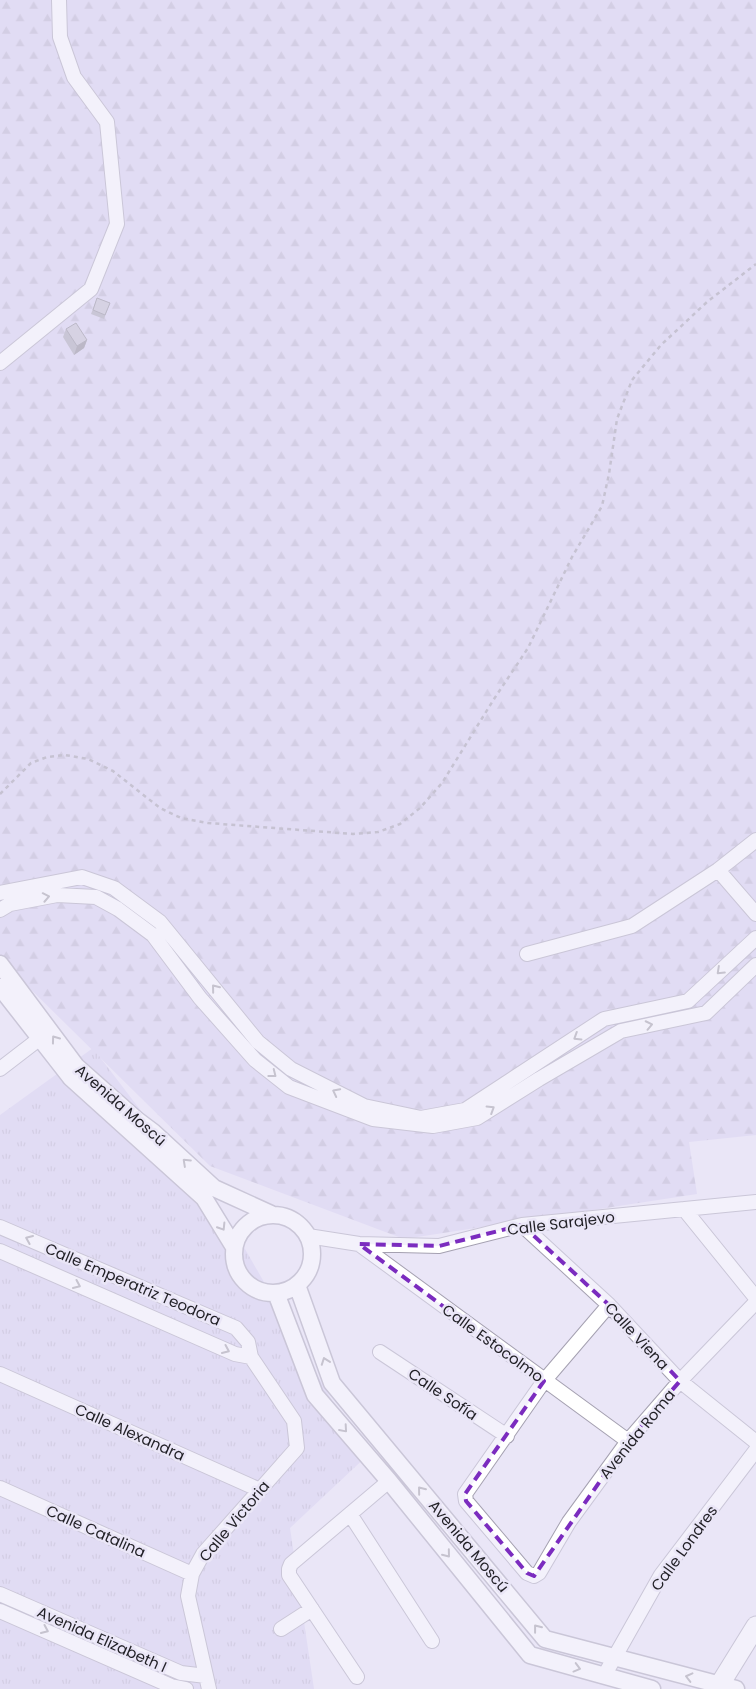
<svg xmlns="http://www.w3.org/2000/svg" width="756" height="1689" font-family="Poppins,sans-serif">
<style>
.forest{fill:url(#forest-firs)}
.park{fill:url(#park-tufts)}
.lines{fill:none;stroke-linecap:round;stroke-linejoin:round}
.minor-casing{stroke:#a5a1b1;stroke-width:16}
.tertiary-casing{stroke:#a5a1b1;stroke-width:19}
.secondary-casing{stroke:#a5a1b1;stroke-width:21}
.path{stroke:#9b98a5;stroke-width:2.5;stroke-dasharray:4 4;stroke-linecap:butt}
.minor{stroke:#fff;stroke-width:14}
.tertiary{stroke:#fff;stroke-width:16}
.secondary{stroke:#fff;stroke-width:19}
.wall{fill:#a3a0ae}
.shaded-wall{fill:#85828d}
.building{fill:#bebaca;stroke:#85828d}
.oneway{stroke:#9b9a9d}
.marked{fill:none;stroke:#7b2cbf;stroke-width:4;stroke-dasharray:10 6;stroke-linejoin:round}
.labels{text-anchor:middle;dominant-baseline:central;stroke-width:5;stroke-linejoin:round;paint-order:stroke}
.street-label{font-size:15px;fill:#201f25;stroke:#eae6f7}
</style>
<defs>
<pattern id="forest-firs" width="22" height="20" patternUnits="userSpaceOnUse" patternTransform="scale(1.25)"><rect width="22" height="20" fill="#d8d0ef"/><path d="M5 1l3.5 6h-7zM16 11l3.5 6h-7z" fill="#b9b2cd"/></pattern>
<pattern id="park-tufts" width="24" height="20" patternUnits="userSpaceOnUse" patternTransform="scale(1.25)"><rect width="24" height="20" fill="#d8d0ef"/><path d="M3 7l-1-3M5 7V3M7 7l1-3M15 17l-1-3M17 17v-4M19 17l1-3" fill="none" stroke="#b9b2cd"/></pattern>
</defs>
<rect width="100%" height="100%" fill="#eae6f7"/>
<!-- forest -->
<path class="forest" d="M0,0H756V1135L689,1142L697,1194L404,1239L210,1166L0,959Z"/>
<!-- park -->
<path class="park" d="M93,1048L241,1242L338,1411L371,1452L290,1528L314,1689H0V1115Z"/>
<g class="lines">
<defs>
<path id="minor" d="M0,363L91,289L117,224L107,122L74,77L60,37L59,0
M718,870L756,914
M0,893L82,877L114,888L160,922L258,1042L291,1069L364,1106L421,1118L465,1110L604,1019L688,1001L756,938
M0,910L10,904L57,895L96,897L118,909L153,935L200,998L255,1060L289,1087L373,1119L433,1126L477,1118L539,1079L621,1031L706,1013L756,965
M527,954L632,926L718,870L756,840
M0,1069L39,1039
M684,1209L756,1298
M522,1225L609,1305L680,1381L756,1442
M0,1227L236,1328L248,1342L251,1357L294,1421L297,1448L203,1554L192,1574L188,1596L209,1689
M308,1236L359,1244L439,1246L522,1225L756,1202
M359,1244L628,1441
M0,1251L235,1354L251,1357
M609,1305L544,1381L465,1494L466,1501L527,1573L534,1576L539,1573L569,1522L628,1441L680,1381L756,1302
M380,1352L507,1436
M0,1374L260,1490
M0,1488L192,1574
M350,1514L432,1641
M0,1594L181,1673L206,1676
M0,1611L171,1686L186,1689
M281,1629L312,1609
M604,1676L661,1575L756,1450
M357,1677L289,1575V1569L291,1564L389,1481"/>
<path id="tertiary" d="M0,964L76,1066L137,1120L153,1132L214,1188L271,1214
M0,987L71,1078L204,1198L234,1247
M234 1254a39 39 0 1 1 78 0a39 39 0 1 1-78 0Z
M297,1285L332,1383L545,1639L736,1689
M276,1293L315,1395L389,1481L530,1655L652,1689"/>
<path id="secondary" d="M717,1689L756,1626"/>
</defs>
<!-- minor casing -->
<use href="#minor" class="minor-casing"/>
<!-- tertiary casing -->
<use href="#tertiary" class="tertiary-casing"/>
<!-- secondary casing -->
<use href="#secondary" class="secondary-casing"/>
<!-- path -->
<path class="path" d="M0,794L31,763L47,757L65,755L88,759L113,771L160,808L181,818L208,823L353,834L378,832L400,824L420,808L442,783L494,699L528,648L572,557L602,506L609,474L617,419L632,380L661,345L707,302L756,264"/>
<!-- minor -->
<use href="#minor" class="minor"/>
<!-- tertiary -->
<use href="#tertiary" class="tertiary"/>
<!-- secondary -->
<use href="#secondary" class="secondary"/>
</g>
<!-- wall -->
<path class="wall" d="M97,298L110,303L104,319L91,314Z
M66,329L87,340L84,348L74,355L63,337Z"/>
<!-- shaded-wall -->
<path class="shaded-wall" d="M87,340L84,348L74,355L77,346Z"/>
<!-- building -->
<path class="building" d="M97,298L110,303L105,315L93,310Z
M76,323L87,340L77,346L66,329Z"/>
<!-- one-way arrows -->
<defs><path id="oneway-chevron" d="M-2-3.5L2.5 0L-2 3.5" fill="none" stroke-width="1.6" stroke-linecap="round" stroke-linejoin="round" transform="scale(1.25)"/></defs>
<g class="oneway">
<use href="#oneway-chevron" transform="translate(46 897) rotate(-11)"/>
<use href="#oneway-chevron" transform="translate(720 971) rotate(137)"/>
<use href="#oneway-chevron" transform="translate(215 988) rotate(-129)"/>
<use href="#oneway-chevron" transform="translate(649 1025) rotate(-12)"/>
<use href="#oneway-chevron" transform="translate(577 1037) rotate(148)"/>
<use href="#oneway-chevron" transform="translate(55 1039) rotate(-126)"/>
<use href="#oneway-chevron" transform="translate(273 1074) rotate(38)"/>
<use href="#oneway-chevron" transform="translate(336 1092) rotate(-153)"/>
<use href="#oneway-chevron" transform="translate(491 1109) rotate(-32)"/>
<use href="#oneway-chevron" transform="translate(186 1162) rotate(-137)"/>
<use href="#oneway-chevron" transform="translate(222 1227) rotate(58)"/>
<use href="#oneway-chevron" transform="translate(29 1239) rotate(-157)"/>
<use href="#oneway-chevron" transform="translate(77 1285) rotate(24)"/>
<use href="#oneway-chevron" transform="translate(226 1350) rotate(24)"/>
<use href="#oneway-chevron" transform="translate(325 1361) rotate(-110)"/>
<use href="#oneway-chevron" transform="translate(344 1429) rotate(49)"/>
<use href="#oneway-chevron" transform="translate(421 1490) rotate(-129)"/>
<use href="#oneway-chevron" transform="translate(447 1554) rotate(51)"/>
<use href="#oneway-chevron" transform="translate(537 1628) rotate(-128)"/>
<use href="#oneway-chevron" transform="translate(45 1630) rotate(24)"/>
<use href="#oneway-chevron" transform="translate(577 1668) rotate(15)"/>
<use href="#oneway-chevron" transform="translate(689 1677) rotate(-166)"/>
</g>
<!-- marked area -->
<path d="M0 0H756V1689H0ZM522,1225L609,1305L680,1381L628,1441L534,1576L527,1573L466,1501L465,1494L544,1381L359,1244L439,1246Z" fill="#eae6f7" fill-opacity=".55" fill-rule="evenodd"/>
<path class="marked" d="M522,1225L609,1305L680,1381L628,1441L534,1576L527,1573L466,1501L465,1494L544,1381L359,1244L439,1246Z"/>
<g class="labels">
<!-- street labels -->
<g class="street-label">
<text transform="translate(121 1105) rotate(41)">Avenida Moscú</text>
<text transform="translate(561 1223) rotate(-7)">Calle Sarajevo</text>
<text transform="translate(133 1284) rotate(23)">Calle Emperatriz Teodora</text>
<text transform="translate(637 1336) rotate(47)">Calle Viena</text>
<text transform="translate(493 1343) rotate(36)">Calle Estocolmo</text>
<text transform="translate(443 1394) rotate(34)">Calle Sofía</text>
<text transform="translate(130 1432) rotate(24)">Calle Alexandra</text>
<text transform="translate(637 1434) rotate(-51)">Avenida Roma</text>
<text transform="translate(234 1521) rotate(-50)">Calle Victoria</text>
<text transform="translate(96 1531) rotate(24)">Calle Catalina</text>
<text transform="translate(469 1546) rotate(50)">Avenida Moscú</text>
<text transform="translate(684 1548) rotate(-54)">Calle Londres</text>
<text transform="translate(102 1639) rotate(24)">Avenida Elizabeth I</text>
</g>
</g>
</svg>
